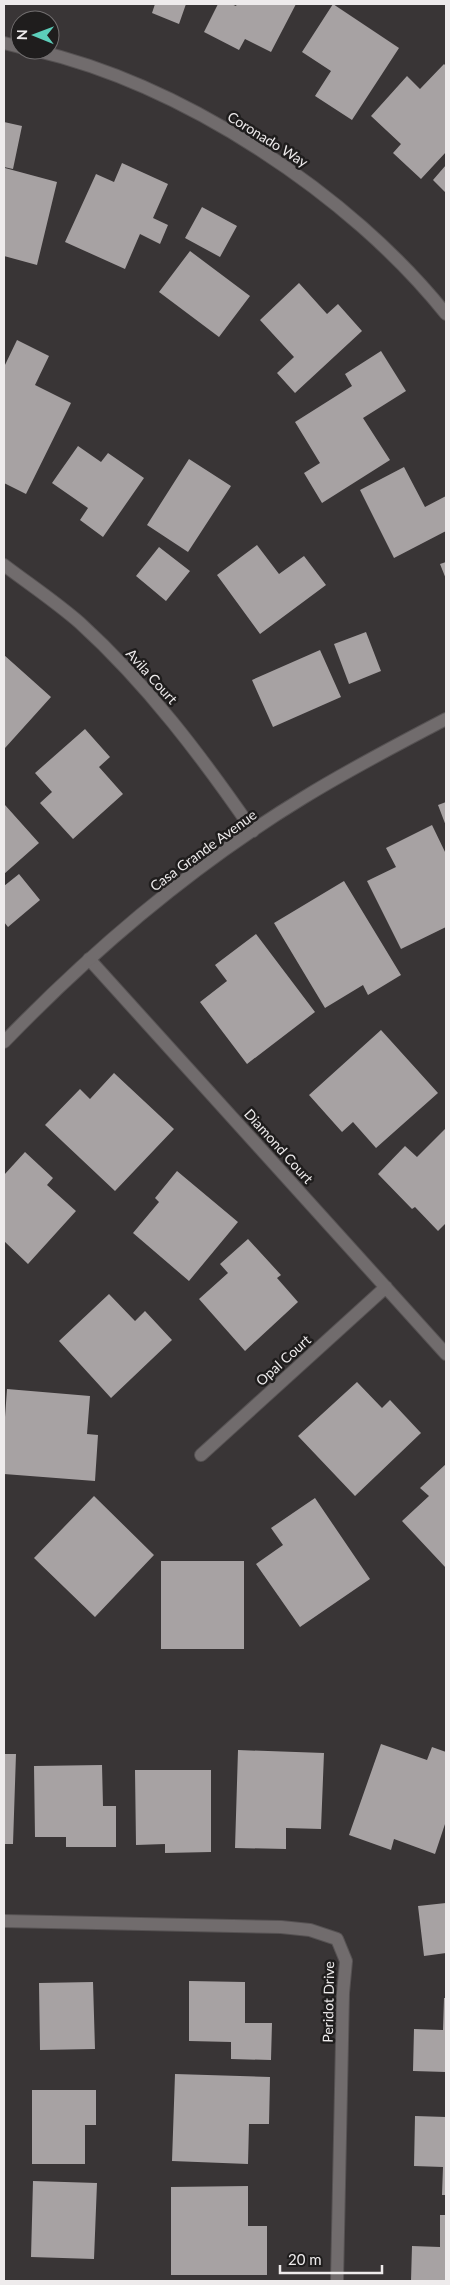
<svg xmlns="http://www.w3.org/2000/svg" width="450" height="2285" font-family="Lato,sans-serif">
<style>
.building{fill:#a7a2a3}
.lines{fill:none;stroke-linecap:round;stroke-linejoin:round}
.minor-casing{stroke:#565253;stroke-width:14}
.tertiary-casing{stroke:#565253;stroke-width:14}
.minor{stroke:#716c6d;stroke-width:12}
.tertiary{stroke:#716c6d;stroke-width:12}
.labels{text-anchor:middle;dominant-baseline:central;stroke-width:5;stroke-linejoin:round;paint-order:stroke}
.street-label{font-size:14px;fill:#eeebec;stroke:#1f1d1d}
</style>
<rect width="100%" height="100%" fill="#393536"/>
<!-- building -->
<path class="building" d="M155,4H186L179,24L152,13Z
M218,4H231L236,6L237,4H296L271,52L245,39L239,50L204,32Z
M333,4L399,48L352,120L315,96L331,71L302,52Z
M444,64L446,66V152L421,179L393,153L401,144L371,116L407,76L420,89Z
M4,122L22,126L13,169L4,167Z
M122,163L168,184L153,218L168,225L160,244L140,234L125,269L65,242L96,174L114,182Z
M446,165V193L433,180Z
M5,168L57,182L37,265L4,256Z
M202,207L237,226L220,257L185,238Z
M190,251L250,296L219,337L159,292Z
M299,283L327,314L338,304L362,331L295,393L277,373L294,357L260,320Z
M17,340L49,356L35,385L71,403L26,494L4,483V367Z
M381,351L406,391L363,418L390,460L322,503L304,473L320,463L295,422L352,386L345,374Z
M78,446L101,462L108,453L144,478L103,537L80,520L88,508L52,483Z
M189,459L231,486L188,552L147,525Z
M404,467L425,507L446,496V531L394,558L360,490Z
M257,545L279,574L304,556L326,585L260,634L217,575Z
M159,547L190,571L166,601L136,576Z
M446,562V579L440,564Z
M366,632L381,671L349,684L334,644Z
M320,650L341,697L273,727L252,680Z
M4,655L51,697L5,748L4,746Z
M85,729L110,757L99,767L123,794L73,839L40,803L52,792L35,773Z
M446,802V826L438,805Z
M5,805L39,843L4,874V806Z
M432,825L446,854V927L401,949L367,881L396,867L386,848Z
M19,874L40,900L8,927L4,922V886Z
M344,881L401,975L368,995L363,985L325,1008L274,923Z
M256,934L315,1012L247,1064L200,1002L227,981L215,965Z
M381,1030L438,1093L376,1148L353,1122L342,1132L309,1095Z
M114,1073L174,1129L115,1191L45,1125L80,1089L90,1099Z
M446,1128V1223L438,1231L415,1207L412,1209L378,1174L405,1146L417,1157Z
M25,1152L53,1178L47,1185L76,1211L28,1264L4,1241V1175Z
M177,1171L238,1222L189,1281L133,1233L159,1202L155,1198Z
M248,1239L281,1275L277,1278L298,1302L245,1351L199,1299L228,1273L220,1264Z
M109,1294L135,1321L145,1311L172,1340L111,1398L59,1341Z
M357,1382L382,1408L390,1400L421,1433L355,1496L298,1436Z
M7,1389L90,1396L87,1434L98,1435L95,1481L4,1474V1431Z
M446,1464V1568L402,1521L429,1496L420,1488Z
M94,1496L154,1555L95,1617L34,1558Z
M315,1498L370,1579L300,1627L256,1564L283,1545L271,1528Z
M161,1561H244V1649H161Z
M381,1744L427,1760L432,1747L446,1752V1821L435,1854L394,1839L391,1850L349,1835Z
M238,1750L324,1753L321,1829L286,1828V1849L235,1848Z
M4,1754H16L13,1844H4Z
M102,1765L103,1806H116V1847H66V1837H35L34,1766Z
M135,1770H211V1852L165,1853V1844L136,1845Z
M446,1903V1953L424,1956L418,1906Z
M189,1981L245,1982V2023H272L271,2060L231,2059V2042L189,2041Z
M93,1982L95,2049L40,2050L39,1983Z
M444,1998H446V2072L413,2071L414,2029L443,2030Z
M175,2074L270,2077L269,2124H249L248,2164L172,2161Z
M32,2090H96V2125H85V2164H32Z
M415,2116L446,2117V2195H442L443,2167L414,2166Z
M33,2181L97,2183L94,2259L31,2257Z
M248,2186V2226H267V2275H171V2187Z
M440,2215H446V2281H411L412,2246L440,2247Z"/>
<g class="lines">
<defs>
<path id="minor" d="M4,565C29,584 56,602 80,623C147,684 202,757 253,831
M89,959L446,1354
M201,1455L386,1287
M4,1921L281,1927L310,1930L337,1939L346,1961L343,1993L337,2281"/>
<path id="tertiary" d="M4,43L20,47
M34,50C184,85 350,194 446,314
M4,1042C93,950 193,865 303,798C350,769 398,744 446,719"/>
</defs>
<!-- minor casing -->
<use href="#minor" class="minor-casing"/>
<!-- tertiary casing -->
<use href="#tertiary" class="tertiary-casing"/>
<!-- minor -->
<use href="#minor" class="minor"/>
<!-- tertiary -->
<use href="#tertiary" class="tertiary"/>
</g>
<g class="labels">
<!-- street labels -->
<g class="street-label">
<text transform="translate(268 139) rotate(32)">Coronado Way</text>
<text transform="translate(152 676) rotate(48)">Avila Court</text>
<text transform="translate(203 850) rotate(-36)">Casa Grande Avenue</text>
<text transform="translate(279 1146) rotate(48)">Diamond Court</text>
<text transform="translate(283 1360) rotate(-42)">Opal Court</text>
<text transform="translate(328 2002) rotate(-89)">Peridot Drive</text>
</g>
</g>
<!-- border -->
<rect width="450" height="2285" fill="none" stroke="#eeebec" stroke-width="10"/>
<!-- north arrow -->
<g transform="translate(35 35) rotate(271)"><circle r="24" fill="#1f1d1d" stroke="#726f70"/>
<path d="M0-4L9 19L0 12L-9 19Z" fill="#5cceba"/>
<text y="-8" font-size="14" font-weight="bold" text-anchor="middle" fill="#eeebec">N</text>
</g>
<!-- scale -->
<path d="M280 2265v8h102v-8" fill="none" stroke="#eeebec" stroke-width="2.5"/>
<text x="288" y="2265" font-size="15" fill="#eeebec" stroke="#1f1d1d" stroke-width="4" paint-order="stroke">20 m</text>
</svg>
